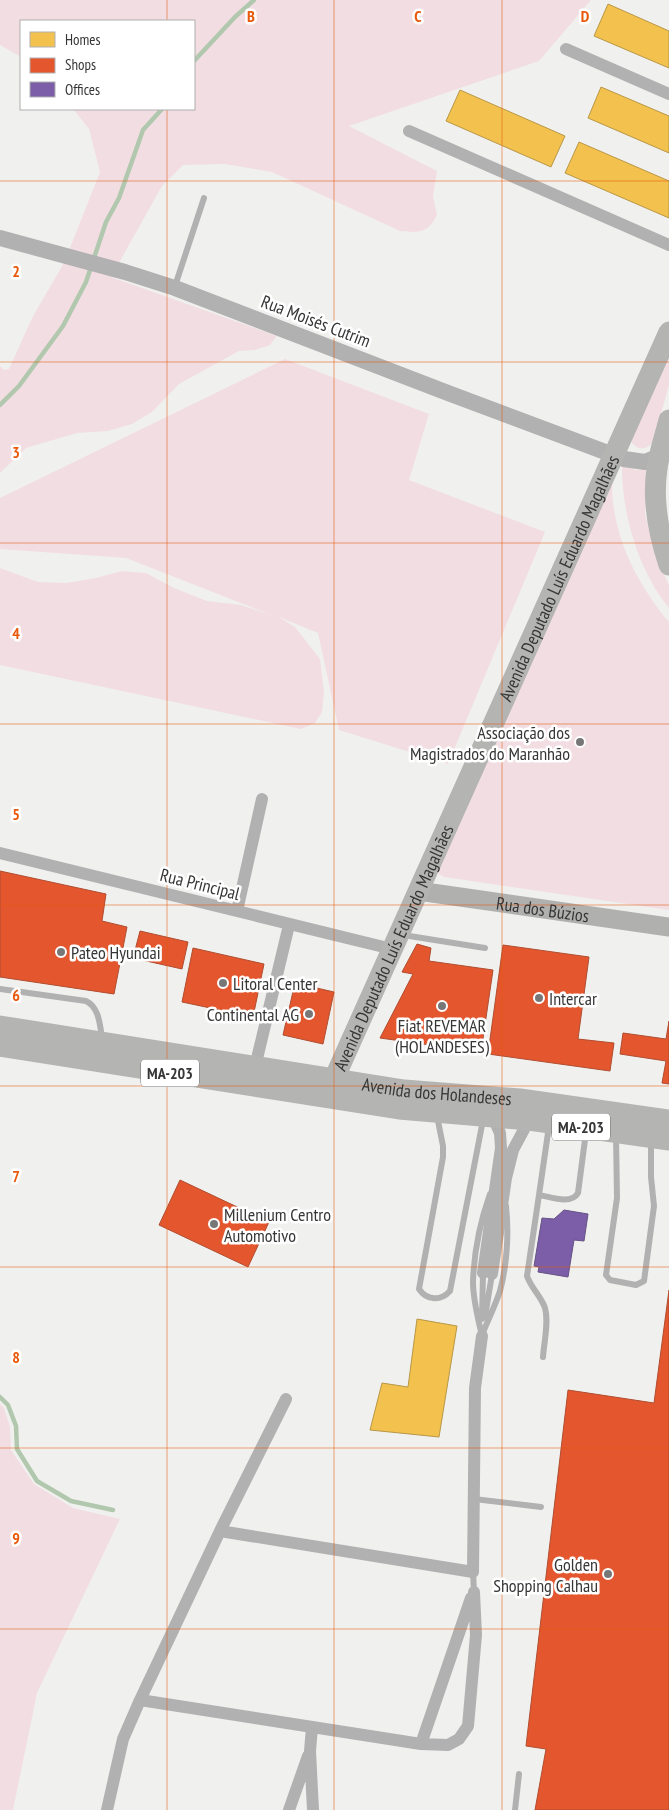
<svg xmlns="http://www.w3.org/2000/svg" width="669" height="1810" font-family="'PT Sans Narrow',sans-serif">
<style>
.green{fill:#f2dde3}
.homes{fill:#f2c14e;stroke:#b99746}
.shops{fill:#e4572e;stroke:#b04d30}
.offices{fill:#7b5ea7;stroke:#665285}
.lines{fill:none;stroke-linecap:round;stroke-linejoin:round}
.stream{stroke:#b2c8ae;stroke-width:4.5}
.service{stroke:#b1b1b1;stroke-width:6}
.minor{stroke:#b1b1b1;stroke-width:12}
.tertiary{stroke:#b1b1b1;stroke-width:16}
.secondary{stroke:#b0b0af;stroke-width:19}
.primary{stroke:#b4b5b3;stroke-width:21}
.grid{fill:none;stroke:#e8590c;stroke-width:1;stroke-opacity:0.55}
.poi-dot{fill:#767776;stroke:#fff;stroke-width:2}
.labels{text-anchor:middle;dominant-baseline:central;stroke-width:5;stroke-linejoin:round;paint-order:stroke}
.shield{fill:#fff;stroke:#727272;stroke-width:1}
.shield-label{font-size:16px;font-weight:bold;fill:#353635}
.street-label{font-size:18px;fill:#353635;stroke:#fff}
.poi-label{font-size:18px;fill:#353635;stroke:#fff;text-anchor:start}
.grid-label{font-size:16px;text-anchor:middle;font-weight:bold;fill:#e8590c;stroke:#fff;stroke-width:5;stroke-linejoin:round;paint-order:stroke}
</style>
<rect width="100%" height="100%" fill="#f0f1ef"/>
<!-- green -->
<path class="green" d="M0,0H591L539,61L349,126L437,171L433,196L437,215C429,233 418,233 400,231L272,172L225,164L183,165L162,186L111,277L277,336L270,345L255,350L239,351L179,384L152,412L132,424L108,431L77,433L26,448L0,473V366L4,370L9,369L33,316L64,263L100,172L89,129L73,109H194V21H21V57L0,45Z
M669,357V385L653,442C647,450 639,451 632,443L631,439Z
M285,359L429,414L409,480L545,532L448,764L339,730L318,633L279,617L295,627L320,659L324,692L322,712L315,723L301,729L0,665V568L38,582L66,583L96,578L122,571L146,573L174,588L207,601L241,605L271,615L126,558L0,549V498Z
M622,463L636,470H647L645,514L656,558L669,585V608C638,570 621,512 622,463Z
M612,478C612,488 612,498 614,509C620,550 642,590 669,622V910L444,877L439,874L436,867Z
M0,1404L4,1408L10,1427L11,1450L34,1484L73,1508L120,1519L37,1693L13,1810H0Z"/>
<!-- homes -->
<path class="homes" d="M608,4L669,31V68L594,36Z
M601,87L669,116V153L588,118Z
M460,90L565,136L551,167L446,121Z
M579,142L669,181V218L565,173Z
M417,1319L457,1326L439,1437L370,1430L382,1383L408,1387Z"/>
<!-- shops -->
<path class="shops" d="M0,871L106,894L102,921L127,927L114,994L0,977Z
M140,931L188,942L182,969L133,958Z
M417,944L431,948L429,961L493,970L481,1052L380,1038L413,974L402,972Z
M503,945L589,957L578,1039L614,1043L610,1071L488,1054Z
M193,948L264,964L253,1017L182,1002Z
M295,983L334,992L323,1044L283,1035Z
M669,1021V1084L662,1083L666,1061L620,1054L623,1033L666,1039Z
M180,1180L269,1222L248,1267L159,1225Z
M669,1290V1810H535L546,1749L526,1746L568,1390L654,1403Z"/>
<!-- offices -->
<path class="offices" d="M564,1210L588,1214L584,1241L574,1240L568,1277L538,1272L539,1267L534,1266L542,1218L554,1219Z"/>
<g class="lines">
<!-- stream -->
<path class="stream" d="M194,61L235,17L254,0
M0,405L19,386L63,326L86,282L106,222L119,198L143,130L162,109
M0,1397L8,1405L16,1426L17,1449L37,1481L71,1501L113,1510"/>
<!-- service -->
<path class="service" d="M175,286L204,198
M403,935L485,948
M0,989L86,1001C99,1007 100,1025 102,1038
M437,1116L443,1146V1157L419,1289C427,1301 441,1301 450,1291L483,1120
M616,1136L617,1198L606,1275L610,1280L636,1285L644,1281L654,1206L651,1177V1142
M539,1195L549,1126
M485,1317L492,1274
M482,1319L483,1273
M482,1335C488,1320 495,1306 500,1291C507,1265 509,1233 506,1206
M482,1336C478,1318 473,1300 473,1282C474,1252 480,1222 490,1194
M543,1357C544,1342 549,1322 545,1308C541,1296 531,1288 527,1276L539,1195C551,1197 571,1205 578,1193L586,1132
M474,1499L541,1507
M473,1572L474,1592
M515,1810L519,1774"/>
<!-- minor -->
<path class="minor" d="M566,49L669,94
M409,131L669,245
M0,853L392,949
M237,911L262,799
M255,1067L289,925
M483,1273L501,1148L500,1133L493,1117
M492,1274L506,1178L513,1150L529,1120
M220,1531L473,1572L475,1388L482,1336
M140,1700L421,1744L448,1745L459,1739L468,1726L476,1635L474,1592
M312,1727L310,1751L313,1810
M421,1744L471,1598
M107,1810L123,1739L140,1700L220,1531L286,1399
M289,1810L308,1756"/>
<!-- tertiary -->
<path class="tertiary" d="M0,238L125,272L175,288L448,393L624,459L645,462L660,456"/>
<!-- secondary -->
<path class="secondary" id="s1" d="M418,891L669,927"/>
<!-- primary -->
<g class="primary">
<path d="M669,420C665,436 659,453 657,469C652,501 659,535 669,565"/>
<path id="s2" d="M0,1026L404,1090L520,1099L669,1120"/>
<path d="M0,1046L399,1109L529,1120L669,1140"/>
<path id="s3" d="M340,1099L334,1079L669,332"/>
</g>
</g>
<!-- grid -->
<path class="grid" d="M167,0V21M334,0V1810M502,0V1810M167,109V1810M0,181H669M0,362H669M0,543H669M0,724H669M0,905H669M0,1086H669M0,1267H669M0,1448H669M0,1629H669"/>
<!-- markers -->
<g class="poi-dot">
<circle cx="580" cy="742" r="5"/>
<circle cx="61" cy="952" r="5"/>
<circle cx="223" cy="983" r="5"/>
<circle cx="539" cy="998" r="5"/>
<circle cx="442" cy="1006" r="5"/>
<circle cx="309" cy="1014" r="5"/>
<circle cx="214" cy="1224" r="5"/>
<circle cx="608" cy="1574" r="5"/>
</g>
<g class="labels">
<!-- shield labels -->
<g class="shield">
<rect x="141" y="1059.5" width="58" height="27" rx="4"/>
<rect x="552" y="1113.5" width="58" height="27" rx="4"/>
</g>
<g class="shield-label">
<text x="170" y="1073">MA-203</text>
<text x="581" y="1127">MA-203</text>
</g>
<!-- street labels -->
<g class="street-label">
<text transform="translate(316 321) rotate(21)">Rua Moisés Cutrim</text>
<text stroke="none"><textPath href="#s3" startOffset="570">Avenida Deputado Luís Eduardo Magalhães</textPath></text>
<text transform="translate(200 884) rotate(14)">Rua Principal</text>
<text stroke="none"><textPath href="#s1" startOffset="126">Rua dos Búzios</textPath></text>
<text stroke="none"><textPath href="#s3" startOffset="165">Avenida Deputado Luís Eduardo Magalhães</textPath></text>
<text stroke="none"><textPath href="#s2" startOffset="442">Avenida dos Holandeses</textPath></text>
</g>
<!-- poi labels -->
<g class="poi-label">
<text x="570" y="732" text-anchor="end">Associação dos<tspan x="570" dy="21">Magistrados do Maranhão</tspan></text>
<text x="71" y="952">Pateo Hyundai</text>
<text x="233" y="983">Litoral Center</text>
<text x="549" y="998">Intercar</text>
<text x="299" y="1014" text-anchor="end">Continental AG</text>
<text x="442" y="1025" text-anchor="middle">Fiat REVEMAR<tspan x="442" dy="21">(HOLANDESES)</tspan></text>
<text x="224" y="1214">Millenium Centro<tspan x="224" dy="21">Automotivo</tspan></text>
<text x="598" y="1564" text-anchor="end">Golden<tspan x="598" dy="21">Shopping Calhau</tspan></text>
</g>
</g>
<g class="grid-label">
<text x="251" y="22">B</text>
<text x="418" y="22">C</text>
<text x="585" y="22">D</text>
<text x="16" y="277">2</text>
<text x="16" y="458">3</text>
<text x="16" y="639">4</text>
<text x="16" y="820">5</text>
<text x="16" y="1001">6</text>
<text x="16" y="1182">7</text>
<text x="16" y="1363">8</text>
<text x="16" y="1544">9</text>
</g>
<!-- legend -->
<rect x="20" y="20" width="175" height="90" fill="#ffffff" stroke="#aeafae"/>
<rect x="30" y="32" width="25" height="15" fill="#f2c14e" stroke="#aeafae"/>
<text x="65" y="45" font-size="15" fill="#353635">Homes</text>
<rect x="30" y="58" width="25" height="15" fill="#e4572e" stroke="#aeafae"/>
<text x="65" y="70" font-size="15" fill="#353635">Shops</text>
<rect x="30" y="82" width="25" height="15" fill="#7b5ea7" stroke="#aeafae"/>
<text x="65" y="95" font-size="15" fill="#353635">Offices</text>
</svg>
